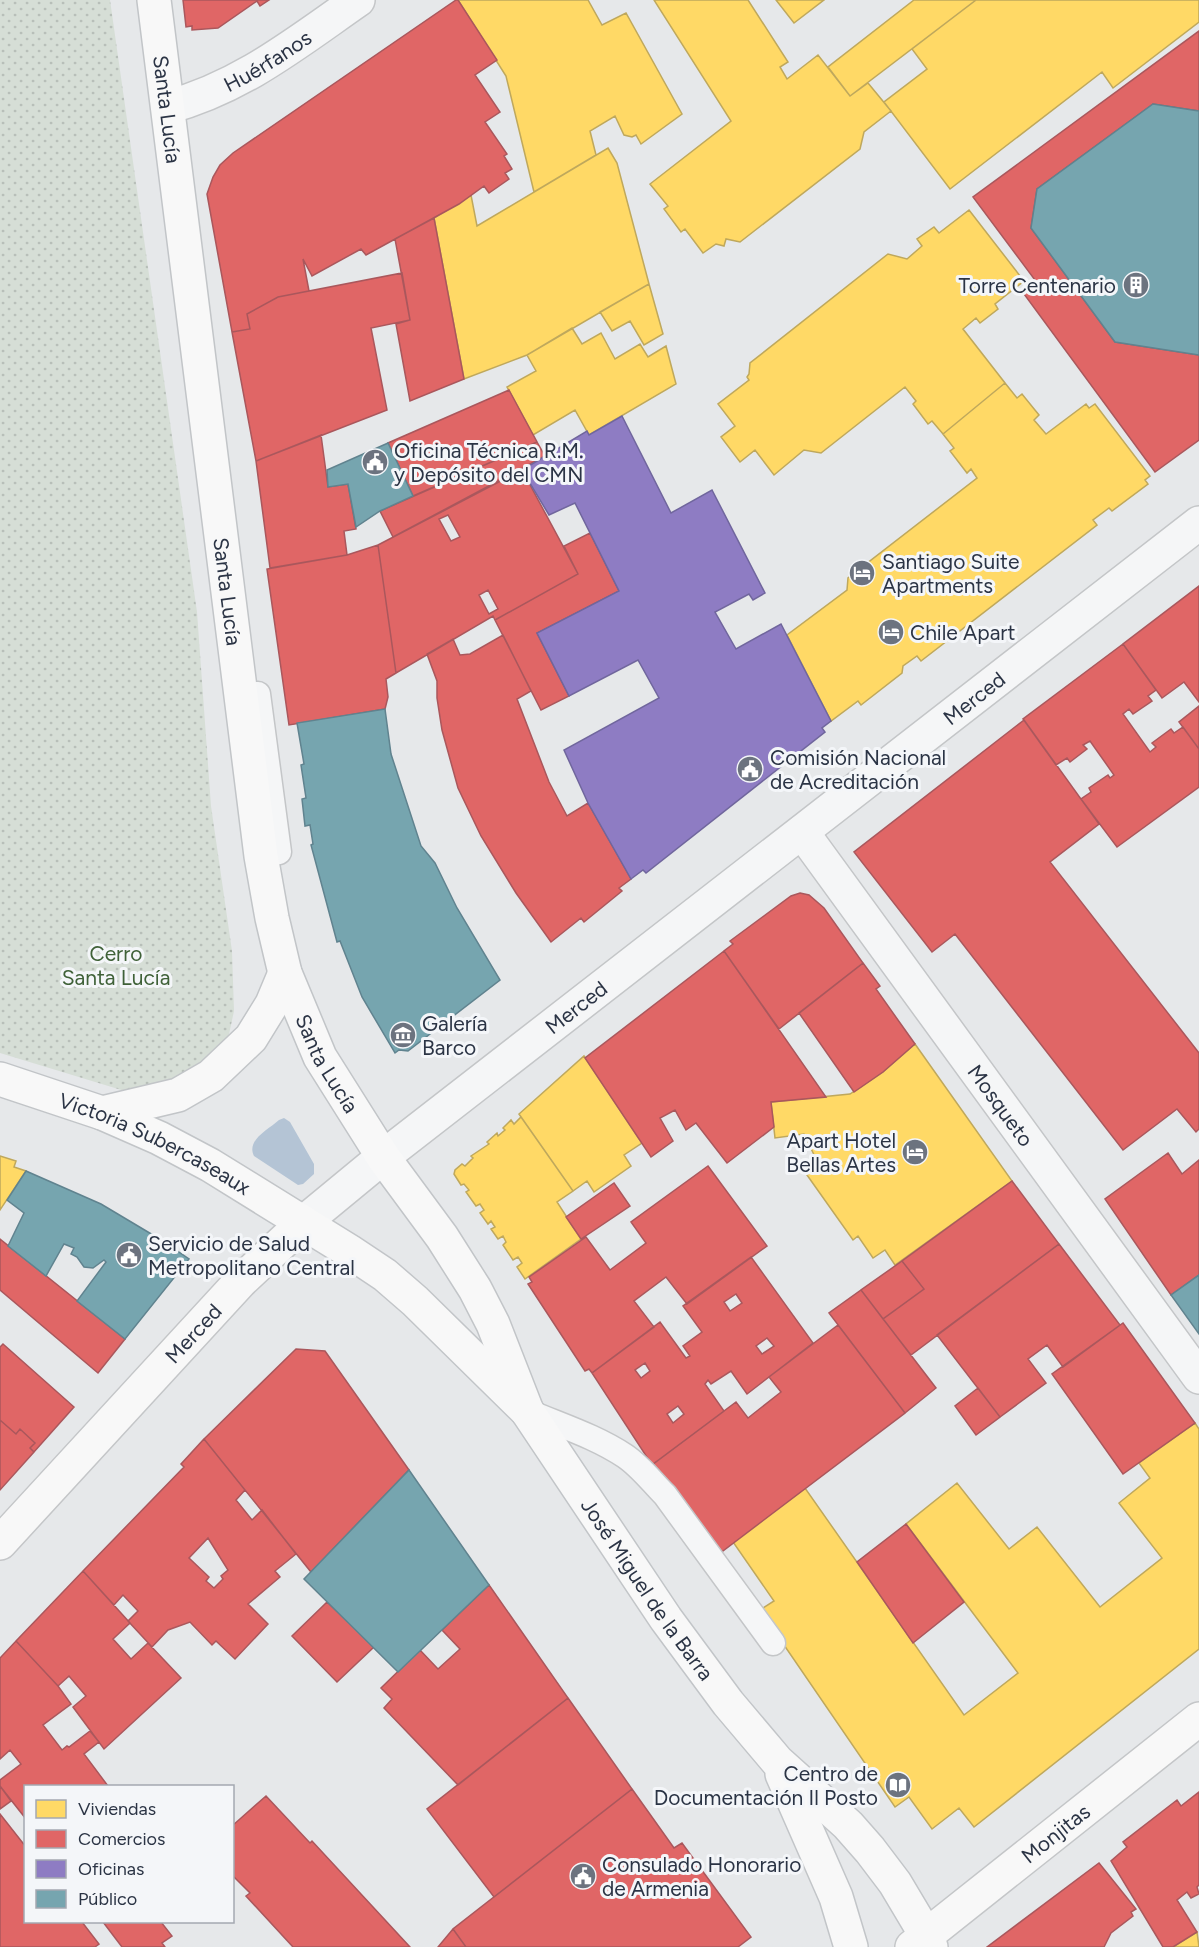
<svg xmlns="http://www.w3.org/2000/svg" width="1199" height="1947" font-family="Figtree,sans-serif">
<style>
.park{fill:url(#park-dots)}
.water{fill:#b4c4d5}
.homes{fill:#ffd966;stroke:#bfa85c;stroke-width:1.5}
.shops{fill:#e06666;stroke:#aa575c;stroke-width:1.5;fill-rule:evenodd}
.offices{fill:#8e7cc3;stroke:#70669d;stroke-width:1.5}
.public{fill:#76a5af;stroke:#60838f;stroke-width:1.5}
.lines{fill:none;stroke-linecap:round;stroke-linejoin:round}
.lane-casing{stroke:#c4c6c8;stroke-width:27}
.street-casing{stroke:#c4c6c8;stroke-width:36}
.secondary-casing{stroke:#c4c6c8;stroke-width:36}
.primary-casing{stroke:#c2c5c8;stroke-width:36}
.lane{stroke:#f5f6f7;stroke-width:24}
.street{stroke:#f5f6f7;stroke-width:33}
.secondary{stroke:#f8f8f8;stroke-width:33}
.primary{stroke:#f8f8f8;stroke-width:33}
.labels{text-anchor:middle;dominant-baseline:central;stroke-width:6;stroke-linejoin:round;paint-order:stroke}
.street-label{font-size:21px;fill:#2b3445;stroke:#f4f6f9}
.poi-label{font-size:21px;fill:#2b3445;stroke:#f4f6f9;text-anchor:start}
.park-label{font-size:21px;fill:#3f6138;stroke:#f4f6f9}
</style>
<defs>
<pattern id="park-dots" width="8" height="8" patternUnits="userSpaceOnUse" patternTransform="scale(1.5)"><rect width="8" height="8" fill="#d6ded6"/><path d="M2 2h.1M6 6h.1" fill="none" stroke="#b8bfb9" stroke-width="1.8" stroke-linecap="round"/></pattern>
</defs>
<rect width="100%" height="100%" fill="#e6e8ea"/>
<!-- park -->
<path class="park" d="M0,0H110L197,612L211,806L232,951L234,1011L228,1039L182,1085L128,1092L0,1053Z"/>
<!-- water -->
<path class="water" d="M284,1118L290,1122L314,1164V1174L303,1184L298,1185L254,1156C246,1140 268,1130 279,1120Z"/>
<!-- homes -->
<path class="homes" d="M458,0H588L602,25L626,13L682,114L641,144L636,135L632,137L624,135L615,116L590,131L596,155L534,192L506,76Z
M654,0H748L788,62L780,67L787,79L818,55L850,96L868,83L891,111L864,132L860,149L740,242L726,239L724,246L716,244L703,253L685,229L681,232L664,209L668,206L650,184L731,121Z
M776,0H824L794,23Z
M914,0H976L850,96L828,67Z
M976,0H1199V22L1113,88L1102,72L950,189L884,102L927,69L912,49Z
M608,148L617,163L649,284L527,355L464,379L434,218L471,195L477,226Z
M969,210L1024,281L995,304L998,309L980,323L976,318L963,329L1005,383L943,434L932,421L928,424L913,404L916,401L905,387L821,453L804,450L774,475L755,450L740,462L721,437L735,426L718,404L749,380L747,377L749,374L750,363L888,254L907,259L922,246L917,239L934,227L939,233Z
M649,284L663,334L644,345L630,321L612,331L600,312Z
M572,328L582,344L601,333L615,359L640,344L648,357L666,346L676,384L589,435L575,410L533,435L507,387L536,371L527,355Z
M1005,383L1017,398L1022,394L1039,415L1034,420L1046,434L1086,404L1089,408L1095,404L1150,476L1145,480L1148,484L1112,511L1109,508L1093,520L1097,525L921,661L917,656L903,666L902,673L861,705L858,701L831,721L787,635L847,590L848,578L977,478L971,469L967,473L950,451L954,448L943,434Z
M915,1044L1012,1181L895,1265L885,1250L873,1258L858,1236L853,1240L807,1175L810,1172L807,1167L817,1161L804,1134L775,1138L771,1102L850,1094L883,1072Z
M584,1056L642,1143L624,1155L631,1166L594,1192L587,1181L573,1191L519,1114Z
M521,1117L573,1191L557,1202L581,1239L525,1279L517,1267L522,1263L518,1257L513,1260L503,1245L506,1242L503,1236L498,1239L491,1229L495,1227L491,1221L488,1224L480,1213L484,1210L480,1204L476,1206L466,1192L469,1190L464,1184L461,1185L454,1174L455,1170L462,1164L465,1166L473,1158L471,1156L489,1144L487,1142L497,1133L498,1136L505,1130L503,1128L511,1120L514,1124Z
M0,1156L16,1161L14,1167L26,1171L0,1210Z
M1195,1423L1199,1429V1649L974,1827L959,1808L932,1829L909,1797L895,1807L760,1610L774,1601L733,1542L805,1488L964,1715L1018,1673L906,1524L957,1483L1009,1549L1037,1527L1100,1607L1162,1558L1119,1503L1150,1478L1139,1463Z
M1197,1932L1199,1947H1173Z"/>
<!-- shops -->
<path class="shops" d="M183,0H269L260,6L257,1L218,28L192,30V26L186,27Z
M456,0H458L497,60L475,75L500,112L485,122L507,154L504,156L512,169L505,173L509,179L489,193L484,186L459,204L366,255L361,249L312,276L303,259L309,291L278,297L247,314L250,329L232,332L207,194L213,177L220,165L233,153Z
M1199,31V111L1153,104L1037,189L1031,228L1115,342L1199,355V440L1155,472L1024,294L1038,284L973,197Z
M434,218L464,379L410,401L396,324L410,320L395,239Z
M402,273L410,320L371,328L387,410L256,461L232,332L250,329L247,314L278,297Z
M509,390L537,442L413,496L388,443Z
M321,435L328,487L348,484L356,529L344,531L347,555L270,568L256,461Z
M537,442L545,456L393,537L380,511Z
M522,470L578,574L495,620L493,616L396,673L378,545ZM448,515L460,537L451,541L439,519ZM488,590L498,609L489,614L479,595Z
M590,533L619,591L537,633L569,696L541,710L495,620L578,574L564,546Z
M378,545L396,673L386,679L388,697L385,709L289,725L267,569L347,555Z
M1199,586V702L1184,682L1162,698L1123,644Z
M503,635L531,691L517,699L549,782L567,816L588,803L631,879L619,888L622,891L584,922L581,918L551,942L516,893L481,836L458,788L442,730L437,698V681L427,654L453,639L460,655L470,654Z
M1123,644L1156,690L1148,696L1152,701L1133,714L1129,709L1123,714L1150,752L1156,747L1152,743L1171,729L1174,733L1183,727L1199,749V787L1117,847L1081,799L1091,792L1089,788L1108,775L1110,778L1114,775L1090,741L1083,745L1087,749L1070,762L1067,758L1056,765L1023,719Z
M1199,706V749L1179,722Z
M1024,720L1099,824L1050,862L1199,1053V1129L1196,1132L1177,1109L1123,1150L955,934L932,952L854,852Z
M800,893L809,895L824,908L863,963L779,1029L724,951L733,944L730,941L791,896Z
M724,951L826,1097L771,1102L774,1127L727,1163L696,1123L686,1130L675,1110L660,1118L673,1141L651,1157L585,1058Z
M863,963L880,986L876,989L915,1044L883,1072L854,1092L799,1013Z
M1168,1153L1182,1174L1199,1160V1275L1171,1295L1105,1199Z
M708,1166L767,1246L687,1304L666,1277L634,1301L654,1327L592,1373L589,1369L585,1371L528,1284L532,1282L529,1277L586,1237L610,1270L646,1243L631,1222Z
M1012,1181L1059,1244L911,1355L883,1319L924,1289L902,1261Z
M614,1183L630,1206L581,1239L566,1217Z
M0,1239L125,1339L98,1373L0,1290Z
M1059,1244L1120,1325L1063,1367L1047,1345L1028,1359L1046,1383L1000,1417L937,1335Z
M751,1257L813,1343L747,1394L731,1371L711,1384L708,1380L705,1384L724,1411L652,1465L592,1373L660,1322L686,1358L690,1356L683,1346L702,1332L683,1306ZM736,1294L742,1303L730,1311L724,1302ZM767,1338L774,1346L762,1354L756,1346ZM645,1363L650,1371L641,1378L635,1370ZM678,1406L684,1414L673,1423L667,1414Z
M902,1261L924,1289L883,1319L861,1290Z
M861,1290L936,1388L905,1413L829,1313Z
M1123,1323L1195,1423L1123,1474L1052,1374Z
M838,1325L905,1413L719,1554L652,1465L736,1402L748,1418L781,1392L769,1377Z
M3,1344L74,1407L34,1452L30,1448L35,1443L20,1429L16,1434L0,1420V1347Z
M296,1349L325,1351L409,1470L311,1572L204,1439Z
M978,1388L1000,1417L976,1435L955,1406Z
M0,1420L16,1434L20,1429L35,1443L30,1448L34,1452L0,1490Z
M204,1439L245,1490L236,1500L252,1520L262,1510L296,1554L275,1571L280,1577L248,1604L268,1624L235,1659L216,1641L212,1645L190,1622L168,1630L152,1647L128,1621L138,1611L123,1595L114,1605L83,1571L184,1467L181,1464ZM208,1538L228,1570L221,1576L223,1579L214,1588L206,1581L209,1577L189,1558Z
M906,1524L964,1602L913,1643L857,1562Z
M83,1571L130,1623L113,1639L131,1659L148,1643L181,1678L104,1749L73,1707L86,1696L69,1676L58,1686L16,1641Z
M489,1585L568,1698L458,1785L384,1708L392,1699L381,1688L420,1650L438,1669L460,1649L442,1630Z
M327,1602L374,1647L337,1682L292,1636Z
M16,1641L58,1686L71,1704L43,1725L62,1750L67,1746L69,1747L90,1731L99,1742L84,1754L108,1786H26V1819L0,1786V1780L21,1764L10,1750L0,1759V1658Z
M568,1698L632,1789L494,1897L427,1809Z
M0,1786L11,1801L0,1809Z
M632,1789L674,1848L682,1843L751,1937L738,1947H466L453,1929Z
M1199,1792V1885L1197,1887L1199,1894L1191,1898L1187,1892L1177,1900L1197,1932L1173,1947H1163L1111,1861L1127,1847L1123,1842L1177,1800L1181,1806Z
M266,1796L310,1843L312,1841L410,1947H293L246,1896L250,1893L232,1875V1826Z
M0,1814L26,1847V1922H82L99,1944L95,1947H0Z
M1099,1863L1136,1909L1131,1912L1133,1916L1111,1933L1104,1947H987Z
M103,1922H161L172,1936L162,1943L165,1947H122Z
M453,1929L466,1947H438Z"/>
<!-- offices -->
<path class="offices" d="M622,416L671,513L712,490L765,593L753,600L749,594L715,612L736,649L781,624L831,721L822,728L825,732L646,873L643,870L631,879L588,803L564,750L659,698L638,660L569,696L537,633L619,591L575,503L549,515L522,470L587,431L589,435Z"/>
<!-- public -->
<path class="public" d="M1153,104L1199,111V355L1115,342L1031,228L1037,189Z
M388,443L413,496L380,511L356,527L348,484L328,487L327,470Z
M385,709L391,754L421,846L435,863L457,908L500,980L408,1051L399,1050L395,1053L362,997L340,941L337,942L311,845L313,844L310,825L305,826L302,799L306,798L301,765L304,764L297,723Z
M26,1171L101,1204L158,1238L189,1259L125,1339L77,1301L106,1262L104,1260L93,1268L84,1267L77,1257L71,1254L74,1248L64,1244L46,1276L8,1246L24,1213L7,1200Z
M1199,1275V1334L1171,1295Z
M409,1470L489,1585L398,1672L304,1579Z"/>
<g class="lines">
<defs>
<path id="lane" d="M258,694L279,852L261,856
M527,1411C559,1425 595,1436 625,1456C640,1466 652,1482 665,1495L773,1643"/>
<g id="street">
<path id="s1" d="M168,107C242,87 296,43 358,0"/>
<path id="s2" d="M802,832L1199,1377"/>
<path id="s3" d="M303,1223L383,1157L1199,523"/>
</g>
<g id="secondary">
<path id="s4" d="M0,1543L240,1282L303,1223"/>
<path id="s5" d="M912,1947L1199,1719"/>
</g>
<g id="primary">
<path id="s6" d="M154,0L261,856L272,918L285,973L320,1057L383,1157L442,1237L475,1289L493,1324L527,1411"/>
<path id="s7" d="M0,1079L102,1113L159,1138L210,1165L349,1251L385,1275L415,1301L527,1411L666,1619L728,1703L777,1761L848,1825L870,1850L895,1883L926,1935L931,1947"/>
<path d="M102,1113L178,1095L211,1076L251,1038L272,1004L285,973"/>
<path d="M782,1774L836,1897L851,1947"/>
</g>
</defs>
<!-- lane casing -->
<use href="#lane" class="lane-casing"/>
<!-- street casing -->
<use href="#street" class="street-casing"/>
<!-- secondary casing -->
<use href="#secondary" class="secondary-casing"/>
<!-- primary casing -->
<use href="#primary" class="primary-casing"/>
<!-- lane -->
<use href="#lane" class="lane"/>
<!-- street -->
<use href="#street" class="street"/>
<!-- secondary -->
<use href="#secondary" class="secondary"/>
<!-- primary -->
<use href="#primary" class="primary"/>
</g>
<!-- icons -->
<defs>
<symbol id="building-disc" viewBox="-11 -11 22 22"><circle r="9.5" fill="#6c737f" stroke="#f4f6f9"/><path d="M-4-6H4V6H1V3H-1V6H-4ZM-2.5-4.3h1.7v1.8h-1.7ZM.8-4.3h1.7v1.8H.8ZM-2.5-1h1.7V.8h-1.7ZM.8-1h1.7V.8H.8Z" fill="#fff"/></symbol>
<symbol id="civic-disc" viewBox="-11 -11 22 22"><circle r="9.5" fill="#6c737f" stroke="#f4f6f9"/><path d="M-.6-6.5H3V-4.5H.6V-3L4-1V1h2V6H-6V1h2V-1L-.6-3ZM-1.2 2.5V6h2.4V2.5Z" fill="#fff"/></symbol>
<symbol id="hotel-disc" viewBox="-11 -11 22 22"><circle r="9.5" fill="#6c737f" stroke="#f4f6f9"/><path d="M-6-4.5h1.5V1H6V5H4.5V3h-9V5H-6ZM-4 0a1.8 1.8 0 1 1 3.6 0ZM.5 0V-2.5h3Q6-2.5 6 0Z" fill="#fff"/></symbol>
<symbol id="museum-disc" viewBox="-11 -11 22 22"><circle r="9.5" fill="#6c737f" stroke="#f4f6f9"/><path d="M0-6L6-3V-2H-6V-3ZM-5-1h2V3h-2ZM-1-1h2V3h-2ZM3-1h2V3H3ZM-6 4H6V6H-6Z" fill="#fff"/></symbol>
<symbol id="library-disc" viewBox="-11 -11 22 22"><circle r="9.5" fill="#6c737f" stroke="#f4f6f9"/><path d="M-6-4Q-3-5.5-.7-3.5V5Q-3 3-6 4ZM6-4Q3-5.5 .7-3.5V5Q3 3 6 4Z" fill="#fff"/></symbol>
</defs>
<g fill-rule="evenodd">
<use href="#building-disc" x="1121" y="270" width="30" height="30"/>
<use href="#civic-disc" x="360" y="447" width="30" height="30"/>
<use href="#hotel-disc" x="847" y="558" width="30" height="30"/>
<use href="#hotel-disc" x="876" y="617" width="30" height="30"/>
<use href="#civic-disc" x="735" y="754" width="30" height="30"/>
<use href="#museum-disc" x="388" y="1020" width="30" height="30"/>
<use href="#hotel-disc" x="900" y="1137" width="30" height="30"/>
<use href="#civic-disc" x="114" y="1240" width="30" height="30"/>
<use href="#library-disc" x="883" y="1770" width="30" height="30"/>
<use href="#civic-disc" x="568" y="1861" width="30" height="30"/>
</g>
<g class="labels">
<!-- street labels -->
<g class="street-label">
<text stroke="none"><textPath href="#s1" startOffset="110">Huérfanos</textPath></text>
<text stroke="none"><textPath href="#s6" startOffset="110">Santa Lucía</textPath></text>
<text stroke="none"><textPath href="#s6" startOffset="596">Santa Lucía</textPath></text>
<text stroke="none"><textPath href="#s3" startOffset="852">Merced</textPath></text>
<text stroke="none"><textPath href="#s3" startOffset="348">Merced</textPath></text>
<text stroke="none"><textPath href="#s6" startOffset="1082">Santa Lucía</textPath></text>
<text stroke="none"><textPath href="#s2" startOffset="338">Mosqueto</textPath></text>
<text stroke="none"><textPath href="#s7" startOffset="168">Victoria Subercaseaux</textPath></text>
<text stroke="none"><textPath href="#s4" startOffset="285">Merced</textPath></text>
<text stroke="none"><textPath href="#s7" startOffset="846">José Miguel de la Barra</textPath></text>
<text stroke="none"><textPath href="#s5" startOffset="183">Monjitas</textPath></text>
</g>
<!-- poi labels -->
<g class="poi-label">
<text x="1116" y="285" text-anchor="end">Torre Centenario</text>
<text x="394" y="450">Oficina Técnica R.M.<tspan x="394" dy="24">y Depósito del CMN</tspan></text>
<text x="882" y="561">Santiago Suite<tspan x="882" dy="24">Apartments</tspan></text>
<text x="910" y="632">Chile Apart</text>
<text x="770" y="757">Comisión Nacional<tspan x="770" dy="24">de Acreditación</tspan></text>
<text x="422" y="1023">Galería<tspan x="422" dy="24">Barco</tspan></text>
<text x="896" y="1140" text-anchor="end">Apart Hotel<tspan x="896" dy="24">Bellas Artes</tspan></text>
<text x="148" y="1243">Servicio de Salud<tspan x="148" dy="24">Metropolitano Central</tspan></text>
<text x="878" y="1773" text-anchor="end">Centro de<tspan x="878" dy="24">Documentación Il Posto</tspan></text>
<text x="602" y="1864">Consulado Honorario<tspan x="602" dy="24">de Armenia</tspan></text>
</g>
<!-- park labels -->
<g class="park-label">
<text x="116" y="953">Cerro<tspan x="116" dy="24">Santa Lucía</tspan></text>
</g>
</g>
<!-- legend -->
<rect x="24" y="1785" width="210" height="138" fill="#f4f6f9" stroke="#a4a8b1" stroke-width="1.5"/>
<rect x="36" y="1800" width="30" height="18" fill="#ffd966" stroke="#a4a8b1" stroke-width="1.5"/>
<text x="78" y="1815" font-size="18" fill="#2b3445">Viviendas</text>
<rect x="36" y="1830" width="30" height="18" fill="#e06666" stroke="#a4a8b1" stroke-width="1.5"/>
<text x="78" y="1845" font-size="18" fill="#2b3445">Comercios</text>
<rect x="36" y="1860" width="30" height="18" fill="#8e7cc3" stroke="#a4a8b1" stroke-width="1.5"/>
<text x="78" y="1875" font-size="18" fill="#2b3445">Oficinas</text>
<rect x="36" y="1890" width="30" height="18" fill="#76a5af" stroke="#a4a8b1" stroke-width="1.5"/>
<text x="78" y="1905" font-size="18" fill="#2b3445">Público</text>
</svg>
